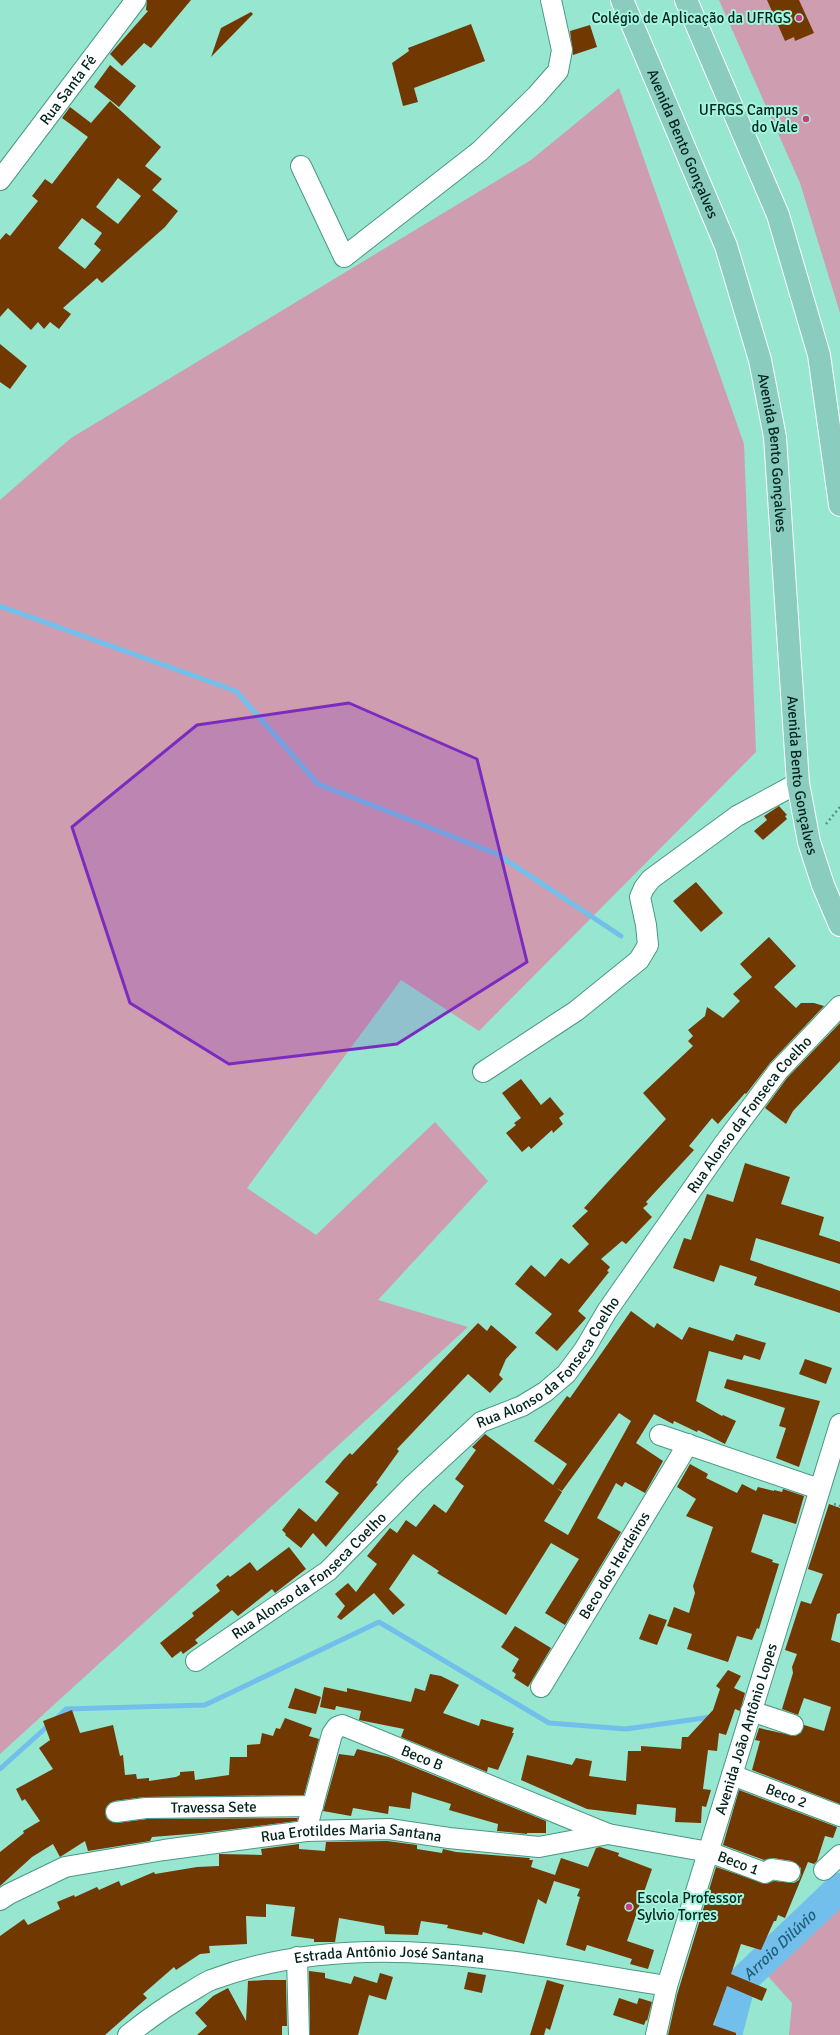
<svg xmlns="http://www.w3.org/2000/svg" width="840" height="2035" font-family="Signika,sans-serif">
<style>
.green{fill:#ce9daf}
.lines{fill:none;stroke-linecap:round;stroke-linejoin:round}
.stream{stroke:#72bfec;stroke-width:5}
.river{stroke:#72bfec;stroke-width:30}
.building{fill:#723802;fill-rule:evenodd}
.minor-casing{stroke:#499885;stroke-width:22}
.major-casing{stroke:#fff;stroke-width:24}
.path{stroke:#569282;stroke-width:2.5;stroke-dasharray:2 3;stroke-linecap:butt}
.minor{stroke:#fff;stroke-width:20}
.major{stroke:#8acdbe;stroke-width:22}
.marked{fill:#7b2cbf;fill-opacity:0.2;stroke:#7b2cbf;stroke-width:3;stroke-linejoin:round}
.poi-dot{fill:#c63f7f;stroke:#a4f4de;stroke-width:1.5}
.labels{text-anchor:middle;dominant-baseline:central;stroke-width:4;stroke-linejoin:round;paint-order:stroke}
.poi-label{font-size:15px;fill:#02241d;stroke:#a4f4de;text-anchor:end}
.street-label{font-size:15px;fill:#02241d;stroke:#a4f4de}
.water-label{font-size:16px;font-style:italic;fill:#225d7b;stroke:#a4f4de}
</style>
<rect width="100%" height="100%" fill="#97e6d0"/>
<!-- green -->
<path class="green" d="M719,0H840V313L800,183Z
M619,88L744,444L756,752L479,1031L401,980L247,1188L316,1235L435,1122L488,1181L378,1300L468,1327L0,1754V500L71,438L531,160Z
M840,1901V2035H789L792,2003L766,1974Z"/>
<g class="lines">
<!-- stream -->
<path class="stream" d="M0,606L236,691L318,784L497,854L621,936
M56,1719L66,1709L205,1705L379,1622L549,1723L626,1729L711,1717
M0,1769L50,1724"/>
<!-- river -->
<path class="river" id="s1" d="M727,2035L741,1982L840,1888"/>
</g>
<!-- building -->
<path class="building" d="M147,0H191L151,48L144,43L122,66L110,54L148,11L146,10Z
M767,0H799L814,33L795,41L794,37L785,41Z
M251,12L253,14L211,57L221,28Z
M471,24L485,61L414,88L418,102L403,106L392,63L409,51L408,48Z
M590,25L597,47L573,55L570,31Z
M110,65L136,86L119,107L94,87Z
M110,101L161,147L145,166L162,179L152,190L178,211L165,227L102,283L97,278L63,308L71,314L59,329L50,322L44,329L38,322L31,330L8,308L0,317V240L6,233L10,236L38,201L32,196L45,179L52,184L88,137L62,118L70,107L91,123ZM118,178L141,196L118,224L96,207ZM82,218L102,233L94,244L101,250L85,269L58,248Z
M0,344L27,366L10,389L0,382Z
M779,806L787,815L785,816L787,819L763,840L754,831L767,820L764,816Z
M696,882L723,913L701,932L673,901Z
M769,937L796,966L774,987L796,1008L801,1003H814L824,1006L770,1063L746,1094L745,1093L718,1124L712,1118L689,1146L694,1150L646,1202L648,1204L643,1208L652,1217L626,1244L622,1241L601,1259L610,1267L607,1271L609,1272L578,1311L586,1318L557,1351L535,1333L552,1314L515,1284L531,1265L545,1277L561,1258L569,1264L589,1244L572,1226L588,1211L584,1208L605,1185L666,1119L643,1093L693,1046L688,1041L693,1036L688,1030L705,1016L707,1007L723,1018L740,1001L733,994L752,977L740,964Z
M840,1023V1061L793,1111L786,1124L765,1108L787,1078Z
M521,1079L541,1105L550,1097L564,1114L559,1118L563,1124L553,1133L552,1130L531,1149L529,1146L522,1152L506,1133L516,1125L514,1123L521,1118L502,1093Z
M745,1163L790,1177L781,1204L824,1217L819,1235L840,1242V1264L756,1238L750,1260L840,1291V1313L754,1285L757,1277L720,1265L714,1282L673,1268L684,1238L691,1240L707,1194L733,1202Z
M631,1311L654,1328L657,1323L682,1340L689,1327L733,1341L736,1334L766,1343L760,1360L744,1355L742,1360L709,1351L696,1401L722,1416L723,1415L736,1421L725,1444L698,1430L697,1432L674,1421L673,1424L654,1414L636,1443L663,1461L645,1493L625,1482L622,1487L616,1483L597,1518L621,1532L565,1625L545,1613L579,1559L551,1543L506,1615L437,1573L439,1571L413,1554L389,1589L405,1605L393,1615L374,1593L341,1620L337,1617L345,1606L335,1594L348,1583L356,1592L377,1564L367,1556L390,1528L397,1533L406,1520L416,1527L434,1504L446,1513L464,1486L455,1479L476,1450L472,1447L485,1434L553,1485L567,1464L534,1441L567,1396L570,1398ZM619,1413L631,1421L568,1535L544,1521L562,1492L557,1488L562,1491Z
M478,1323L487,1331L491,1325L517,1347L506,1359L499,1375L503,1379L490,1393L468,1374L397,1449L399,1451L376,1483L378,1484L326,1547L313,1533L301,1548L285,1535L286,1534L282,1530L299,1508L316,1522L339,1493L325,1482L344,1459L350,1453L352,1455Z
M805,1359L832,1368L826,1384L799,1374Z
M727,1379L820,1401L799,1467L776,1458L786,1428L779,1426L785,1408L724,1388Z
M690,1464L708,1474L706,1478L737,1493L742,1484L756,1491L758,1487L774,1491V1490L782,1492L783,1489L804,1496L796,1524L763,1514L751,1552L773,1560L772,1562L779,1564L759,1629L757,1628L752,1640L737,1636L728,1662L687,1649L692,1634L667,1626L674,1607L689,1613L695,1593L693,1586L713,1527L686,1516L696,1499L677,1487Z
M829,1504L840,1508V1613L837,1614L831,1640L840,1643V1804L752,1770L760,1741L755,1740L759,1728L795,1736L801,1733L804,1725L824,1731L831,1707L804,1698L798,1715L782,1709L793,1673L792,1667L797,1654L785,1650L801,1601L811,1604L823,1574L808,1569Z
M289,1547L306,1569L275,1593L272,1589L238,1616L232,1610L195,1640L198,1643L183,1654L181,1651L172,1658L160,1643L194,1616L192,1613L220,1591L216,1585L228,1575L230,1577L250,1562L257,1571Z
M649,1614L667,1620L657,1645L639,1639Z
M515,1626L551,1648L528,1687L514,1678L516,1674L512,1671L519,1659L501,1647Z
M728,1670L741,1676L734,1688L745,1693L740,1711L735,1709L726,1735L719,1733L717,1751L708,1750L703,1789L711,1790L706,1807L702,1806L701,1823L675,1822L676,1808L637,1804L636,1815L587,1809L521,1780L527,1755L572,1765L576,1758L592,1761L589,1776L626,1781L628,1751H641V1746L681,1749L682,1737H688L713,1710L720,1689L716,1686Z
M430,1674L441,1676L459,1685L443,1713L479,1726L481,1719L514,1728L512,1733H514L498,1770L488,1767L487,1772L401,1737L404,1729L359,1720L361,1711L336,1706L335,1710L320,1707L324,1687L347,1692V1688L411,1702L415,1688L425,1691Z
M295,1688L321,1697L316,1714L288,1708Z
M72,1710L80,1733L113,1725L120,1756L123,1755L125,1775L136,1774L137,1779L149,1778V1781L176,1777L180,1775V1772L194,1771L195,1780L229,1775L230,1757H247V1745L260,1744L262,1733L273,1736L276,1728L280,1729L285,1718L312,1728L309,1736L319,1739L304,1795L145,1797L114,1801L106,1807L105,1813L107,1819L117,1823L147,1819L298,1818L297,1821L202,1833L152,1837L150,1841L88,1851L85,1841L60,1857L53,1844L32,1857L0,1886V1852L24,1833L23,1831L40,1821L25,1799L22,1801L16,1789L53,1769L39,1748L50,1740L43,1721Z
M357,1749L389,1757L546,1821V1833H527V1834L497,1831L498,1824L449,1810L451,1804L412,1792L410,1809L389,1806L388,1814L353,1808L351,1816L323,1811L339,1754L354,1756Z
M739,1790L837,1827L833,1838L825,1836L817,1861L814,1864L808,1862L785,1918L778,1915L776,1921H774L761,1950L741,1944L731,1974L767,1989L762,2001L727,1986L713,2025L736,2033V2035H668L677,1995L716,1867L766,1884L774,1881L794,1883L799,1880L801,1874V1868L792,1861L773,1858L764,1860L723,1845Z
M387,1841L417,1845V1849L442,1853L443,1849L456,1852L530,1858L529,1860H533L531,1867L555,1875L561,1858L588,1867L596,1848L600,1847L619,1853L618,1856L652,1869L627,1941L654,1950L648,1969L630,1964L632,1959L587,1945L585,1951L566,1945L580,1897L577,1896L580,1889L554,1881L546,1904L538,1899L524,1944L483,1932L482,1935L447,1928L448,1925L421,1921L418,1935L385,1934L384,1926L339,1918L335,1942H314V1939L291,1936L295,1907L266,1904V1917L246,1916L247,1944L209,1946L210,1953L200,1954L176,1970L174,1967L143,1994L147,1998L105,2035H0V1936L24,1919L28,1925L60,1909L57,1902L74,1895L75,1897L97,1887L99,1890L119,1881L121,1886L154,1872L155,1874L197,1867L219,1866V1854L262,1855L261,1849L299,1844V1849L325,1851L326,1842Z
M309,1971L325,1973V1978L351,1984L354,1976L377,1983L380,1973L393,1977L386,2000L369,1995L358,2035H310Z
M468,1972L486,1975L482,1993L464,1989Z
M266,1980H286L287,2026H282V2035H197L207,2026L195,2013L213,1996L228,1988L246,2021L248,1981Z
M547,1980L564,1985L550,2030L546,2028L544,2035H530Z
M619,1998L637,2004L639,1998L652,2002L647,2021L646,2020L644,2025L613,2015Z"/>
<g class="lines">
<defs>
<g id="minor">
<path d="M301,166L344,257L480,151L536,96L558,71L562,50L551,0"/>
<path id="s2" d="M0,180L136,0"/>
<path d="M483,1072L576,1011L639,960L648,945L646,925L640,897L644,888L651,879L737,816L798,783"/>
<path d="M660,1435L819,1489"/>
<path id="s3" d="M196,1661L328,1571L414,1484L481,1422L522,1406L545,1392L566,1374L584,1350L607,1311L723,1145L778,1071L840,1006"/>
<path id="s4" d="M541,1687L688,1444"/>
<path d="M751,1711L793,1725"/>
<path id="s5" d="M732,1775L840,1816"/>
<path id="s6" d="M116,1812L146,1808L313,1806"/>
<path id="s7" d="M306,1831L332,1734L337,1727L342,1725L608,1834"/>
<path d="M824,1870L840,1855"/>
<path id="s8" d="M0,1900L9,1894L65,1867L164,1850L306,1831L389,1829L449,1838L539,1847L608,1834L709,1852L765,1873L771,1869L790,1872"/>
<path d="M297,1957L299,2035"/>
<path id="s9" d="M128,2035C148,2019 168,2005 190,1992C197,1988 204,1983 211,1980C358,1925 518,1963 667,1986"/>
<path id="s10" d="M656,2035L667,1986L840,1424"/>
</g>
<g id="major">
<path id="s11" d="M622,0L726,246L760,360L775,437L798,783L809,842L823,885L840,925"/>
<path d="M686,0L778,215L819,355L840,505"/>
</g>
</defs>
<!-- minor casing -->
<use href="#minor" class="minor-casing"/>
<!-- major casing -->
<use href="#major" class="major-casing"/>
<!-- path -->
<path class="path" d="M826,824L840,807
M834,1504L840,1506"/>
<!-- minor -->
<use href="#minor" class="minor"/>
<!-- major -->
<use href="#major" class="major"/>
</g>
<!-- marked area -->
<path class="marked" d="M349,703L477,759L527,962L397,1044L229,1064L130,1003L72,827L197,725Z"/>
<!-- markers -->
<g class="poi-dot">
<circle cx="799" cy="18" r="4"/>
<circle cx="806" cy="119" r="4"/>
<circle cx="629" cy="1907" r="4"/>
</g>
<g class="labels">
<!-- poi labels -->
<g class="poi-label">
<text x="791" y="18">Colégio de Aplicação da UFRGS</text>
<text x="798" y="110">UFRGS Campus<tspan x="798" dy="17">do Vale</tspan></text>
<text x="637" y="1898" text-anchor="start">Escola Professor<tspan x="637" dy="17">Sylvio Torres</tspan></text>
</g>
<!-- street labels -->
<g class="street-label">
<text stroke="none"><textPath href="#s2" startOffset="113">Rua Santa Fé</textPath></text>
<text stroke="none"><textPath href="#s11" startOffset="156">Avenida Bento Gonçalves</textPath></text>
<text stroke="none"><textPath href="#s11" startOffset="480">Avenida Bento Gonçalves</textPath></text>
<text stroke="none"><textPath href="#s11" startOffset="804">Avenida Bento Gonçalves</textPath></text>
<text stroke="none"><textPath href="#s3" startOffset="790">Rua Alonso da Fonseca Coelho</textPath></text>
<text stroke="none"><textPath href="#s3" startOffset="466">Rua Alonso da Fonseca Coelho</textPath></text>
<text stroke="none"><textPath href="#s4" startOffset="142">Beco dos Herdeiros</textPath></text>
<text stroke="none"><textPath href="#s3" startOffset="142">Rua Alonso da Fonseca Coelho</textPath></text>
<text stroke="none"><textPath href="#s10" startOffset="319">Avenida João Antônio Lopes</textPath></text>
<text stroke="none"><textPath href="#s7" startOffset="201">Beco B</textPath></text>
<text stroke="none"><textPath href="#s5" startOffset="58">Beco 2</textPath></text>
<text stroke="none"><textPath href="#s6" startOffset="98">Travessa Sete</textPath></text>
<text stroke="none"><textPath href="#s8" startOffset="362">Rua Erotildes Maria Santana</textPath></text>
<text stroke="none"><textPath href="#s8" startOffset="755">Beco 1</textPath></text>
<text stroke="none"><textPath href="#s9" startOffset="281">Estrada Antônio José Santana</textPath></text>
</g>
<!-- water labels -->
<g class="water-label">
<text stroke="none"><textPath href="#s1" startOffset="108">Arroio Dilúvio</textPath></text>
</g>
</g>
</svg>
